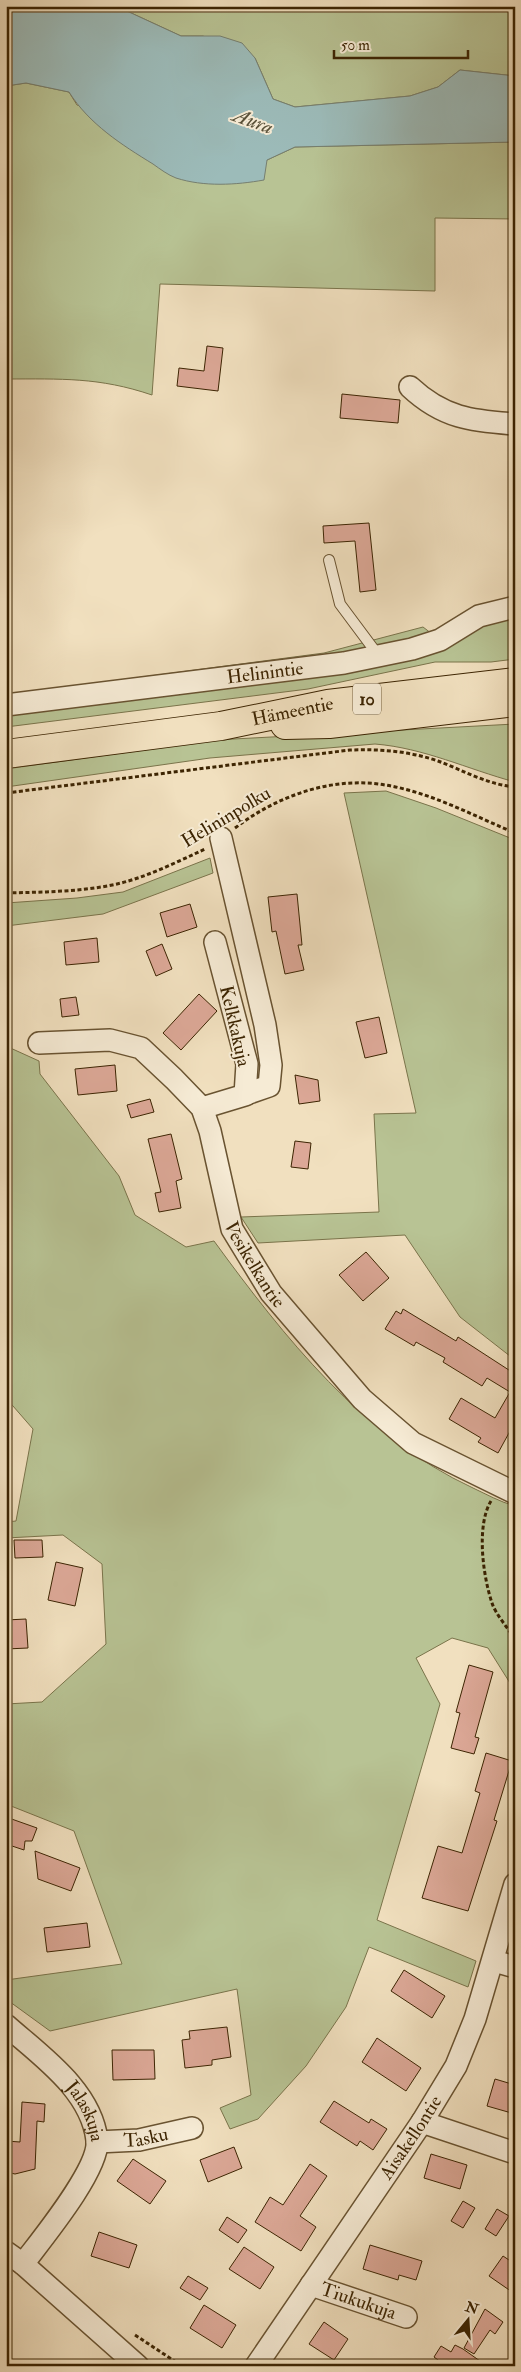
<svg xmlns="http://www.w3.org/2000/svg" width="521" height="2372" font-family="'IM FELL Double Pica',serif">
<style>
.green{fill:#b8c394;stroke:#7a744b}
.water{fill:#9cbbb9;stroke:#767f70}
.building{fill:#dca897;stroke:#3c2402}
.lines{fill:none;stroke-linecap:round;stroke-linejoin:round}
.service-casing{stroke:#695331;stroke-width:12}
.minor-casing{stroke:#695331;stroke-width:24}
.trunk-casing{stroke:#3c2402;stroke-width:30}
.path{stroke:#3c2402;stroke-width:3;stroke-dasharray:4 2.5;stroke-linecap:butt}
.service{stroke:#f6ebd5;stroke-width:10}
.minor{stroke:#f6ebd5;stroke-width:21}
.trunk{stroke:#f1e0bf;stroke-width:28}
.labels{text-anchor:middle;dominant-baseline:central;stroke-width:4;stroke-linejoin:round;paint-order:stroke}
.shield{fill:#f6ebd5;stroke:#746041;stroke-width:1}
.shield-label{font-size:18px;font-weight:bold;fill:#3c2402}
.street-label{font-size:19px;fill:#3c2402;stroke:#f6ebd5}
.water-label{font-size:20px;font-style:italic;fill:#595139;stroke:#f6ebd5}
</style>
<rect width="100%" height="100%" fill="#f1e0bf"/>
<filter id="stains"><feTurbulence type="fractalNoise" baseFrequency=".004" numOctaves="4"/><feColorMatrix values="0 0 0 0 .2 0 0 0 0 .09 0 0 0 0 .02 0 0 0 .5 -.17"/></filter>
<radialGradient id="worn" r=".72"><stop offset=".6" stop-color="#630" stop-opacity="0"/><stop offset="1" stop-color="#630" stop-opacity=".3"/></radialGradient>
<!-- green -->
<path class="green" d="M116,6H515V76L460,70L438,87L410,96L295,107L273,99L255,58L203,36H181Z
M26,83L69,92L77,105L267,160L295,147L515,142V219L435,218V291L160,284L152,395C99,377 61,379 6,379V86Z
M515,608V659L491,662H435L308,689L6,727V695L324,653L423,627L440,640Z
M515,724V782C467,769 424,748 375,744L210,758L6,787V769L215,740Z
M386,791L436,808L515,840V1360L460,1317L405,1235L258,1243L241,1217L379,1212L374,1114L416,1113L344,793Z
M210,858L213,873L103,914L6,926V903L77,898L123,892Z
M6,1046L39,1061L40,1074L119,1176L135,1215L186,1247L214,1241C284,1337 363,1437 473,1488C486,1494 500,1502 515,1506V1691L488,1648L452,1638L416,1658L440,1704L377,1920L476,1961L468,1987L369,1947L346,2007L306,2066L258,2119L230,2129L220,2108L251,2095L237,1989L50,2031L6,1999V1980L122,1964L74,1831L6,1804V1704L42,1702L106,1644L102,1564L63,1535L6,1538V1522L16,1521L33,1429L6,1398Z"/>
<!-- water -->
<path class="water" d="M6,6H116L181,36H220L242,43L255,58L273,99L295,107L410,96L438,87L460,70L515,76V142L295,147L267,160L264,180C236,185 204,187 176,178C168,175 160,169 153,164C122,145 89,124 69,92L26,83L6,86Z"/>
<!-- building -->
<path class="building" d="M207,346L223,348L218,391L177,386L179,368L204,371Z
M342,394L400,400L398,423L340,418Z
M369,523L376,590L360,592L355,541L324,543L323,526Z
M297,894L302,945H298L304,970L285,974L276,931L272,932L268,897Z
M190,904L197,927L167,937L160,913Z
M97,938L99,962L66,965L64,942Z
M162,944L172,969L156,976L146,951Z
M199,994L217,1011L181,1050L163,1033Z
M76,997L79,1015L62,1017L60,999Z
M379,1017L387,1053L365,1058L356,1022Z
M115,1065L117,1091L78,1095L75,1069Z
M295,1075L318,1080L320,1101L299,1104Z
M150,1099L154,1112L131,1118L127,1105Z
M171,1134L182,1179L176,1181L181,1208L159,1212L155,1193L161,1192L148,1139Z
M295,1141L311,1143L308,1169L291,1167Z
M366,1252L389,1278L363,1301L339,1275Z
M403,1309L456,1341L458,1337L515,1374V1422L498,1453L478,1442L481,1438L449,1419L461,1398L495,1418L510,1392L487,1378L482,1386L443,1362L445,1358L416,1342L414,1346L385,1329L396,1311L401,1314Z
M14,1540H42L43,1557L15,1558Z
M56,1562L83,1568L75,1606L48,1600Z
M26,1619L28,1648L6,1649V1620Z
M469,1665L493,1672L475,1737L479,1738L474,1754L451,1748L460,1713L456,1712Z
M486,1753L512,1761L494,1820L497,1821L468,1911L422,1898L438,1846L462,1853L480,1793L475,1791Z
M6,1817L37,1828L32,1841H25L24,1850L6,1844Z
M35,1851L80,1868L71,1891L38,1879Z
M87,1923L90,1947L47,1952L44,1928Z
M404,1970L445,1996L432,2018L391,1991Z
M227,2027L231,2057L212,2060V2065L185,2068L182,2040L190,2039L189,2031Z
M377,2038L421,2068L406,2091L362,2062Z
M112,2050H154L155,2079L113,2080Z
M495,2079L515,2085V2114L487,2106Z
M334,2101L369,2123L371,2119L387,2129L373,2150L360,2141L357,2146L320,2122Z
M22,2102L45,2104L44,2122L37,2121L35,2169L15,2174L6,2172V2141L20,2142Z
M234,2147L242,2168L208,2182L200,2160Z
M431,2154L467,2165L460,2189L424,2178Z
M133,2159L166,2181L150,2204L117,2181Z
M310,2164L327,2176L300,2216L316,2227L301,2251L255,2222L270,2197L283,2205Z
M463,2201L475,2208L463,2228L451,2221Z
M497,2209L509,2216L496,2236L485,2229Z
M227,2217L247,2230L238,2243L219,2230Z
M99,2232L137,2245L129,2268L91,2256Z
M370,2245L422,2261L416,2280L399,2275L398,2280L363,2269Z
M244,2247L274,2267L260,2289L229,2269Z
M503,2256L515,2264V2294L489,2276Z
M188,2276L208,2288L200,2300L180,2288Z
M204,2305L236,2325L222,2348L190,2328Z
M485,2309L503,2322L495,2334L490,2330L474,2354L464,2348Z
M324,2322L348,2339L334,2360L309,2344Z
M455,2345L463,2349L487,2366H434L438,2360L434,2357L441,2346L451,2352Z"/>
<g class="lines">
<defs>
<path id="service" d="M329,560L340,604L378,655"/>
<g id="minor">
<path d="M410,387C443,418 472,421 515,424"/>
<path id="s1" d="M6,705L344,663L412,649L440,640L479,616L515,607"/>
<path d="M221,838L265,1025L271,1065L269,1086L246,1094"/>
<path id="s2" d="M39,1043L110,1040L141,1048L174,1079L202,1108L210,1131L232,1229L271,1293L362,1399L413,1443L515,1493"/>
<path d="M202,1108L245,1095L247,1064L215,942"/>
<path d="M494,1961L515,1967"/>
<path id="s3" d="M6,2025C41,2056 91,2090 97,2140C100,2169 41,2240 23,2264"/>
<path d="M422,2122L515,2153"/>
<path id="s4" d="M97,2142L139,2140L192,2128"/>
<path d="M6,2252L23,2264L138,2366"/>
<path id="s5" d="M311,2285L406,2317"/>
<path id="s6" d="M256,2366L422,2122L456,2066L475,2019L515,1884"/>
</g>
<g id="trunk">
<path d="M285,725L329,724L515,702"/>
<path id="s7" d="M6,754L221,726L328,704L515,682"/>
</g>
</defs>
<!-- service casing -->
<use href="#service" class="service-casing"/>
<!-- minor casing -->
<use href="#minor" class="minor-casing"/>
<!-- trunk casing -->
<use href="#trunk" class="trunk-casing"/>
<!-- path -->
<path class="path" d="M6,793L350,750C380,749 409,751 438,761C462,770 489,785 515,787
M235,828C277,796 332,776 385,785C430,792 474,816 515,833
M6,893C43,892 81,892 117,884C147,877 177,862 205,849
M491,1501C476,1526 483,1576 492,1603C496,1615 508,1628 515,1639
M135,2335L182,2366
M510,2366L515,2359"/>
<!-- service -->
<use href="#service" class="service"/>
<!-- minor -->
<use href="#minor" class="minor"/>
<!-- trunk -->
<use href="#trunk" class="trunk"/>
</g>
<g class="labels">
<!-- shield labels -->
<rect class="shield" x="353" y="683.5" width="28" height="31" rx="4"/>
<g class="shield-label">
<text x="367" y="699">10</text>
</g>
<!-- street labels -->
<g class="street-label">
<text stroke="none"><textPath href="#s1" startOffset="261">Helinintie</textPath></text>
<text stroke="none"><textPath href="#s7" startOffset="290">Hämeentie</textPath></text>
<text transform="translate(226 817) rotate(-31)">Helininpolku</text>
<text transform="translate(235 1026) rotate(77)">Kelkkakuja</text>
<text stroke="none"><textPath href="#s2" startOffset="355">Vesikelkantie</textPath></text>
<text stroke="none"><textPath href="#s3" startOffset="119">Jalaskuja</textPath></text>
<text stroke="none"><textPath href="#s4" startOffset="49">Tasku</textPath></text>
<text stroke="none"><textPath href="#s6" startOffset="276">Aisakellontie</textPath></text>
<text stroke="none"><textPath href="#s5" startOffset="50">Tiukukuja</textPath></text>
</g>
<!-- water labels -->
<g class="water-label">
<text transform="translate(253 121) rotate(20)">Aura</text>
</g>
</g>
<!-- margin -->
<rect width="521" height="2372" fill="none" stroke="#f1e0bf" stroke-width="25"/>
<rect x="8" y="8" width="506" height="2357" fill="none" stroke="#3c2402" stroke-width="2.5"/>
<rect x="12" y="12" width="496" height="2347" fill="none" stroke="#3c2402"/>
<!-- north arrow -->
<g transform="translate(468 2320) rotate(18)" stroke="#f6ebd5" stroke-width="4" paint-order="stroke">
<path d="M0-4L9 19L0 12L-9 19Z" fill="#3c2402"/>
<text y="-8" font-size="14" font-weight="bold" text-anchor="middle" fill="#3c2402">N</text>
</g>
<!-- scale -->
<path d="M334 50v8h134v-8" fill="none" stroke="#3c2402" stroke-width="2.5"/>
<text x="341" y="50" font-size="15" fill="#3c2402" stroke="#f6ebd5" stroke-width="4" paint-order="stroke">50 m</text>
<rect width="100%" height="100%" filter="url(#stains)"/>
<rect width="100%" height="100%" fill="url(#worn)"/>
</svg>
